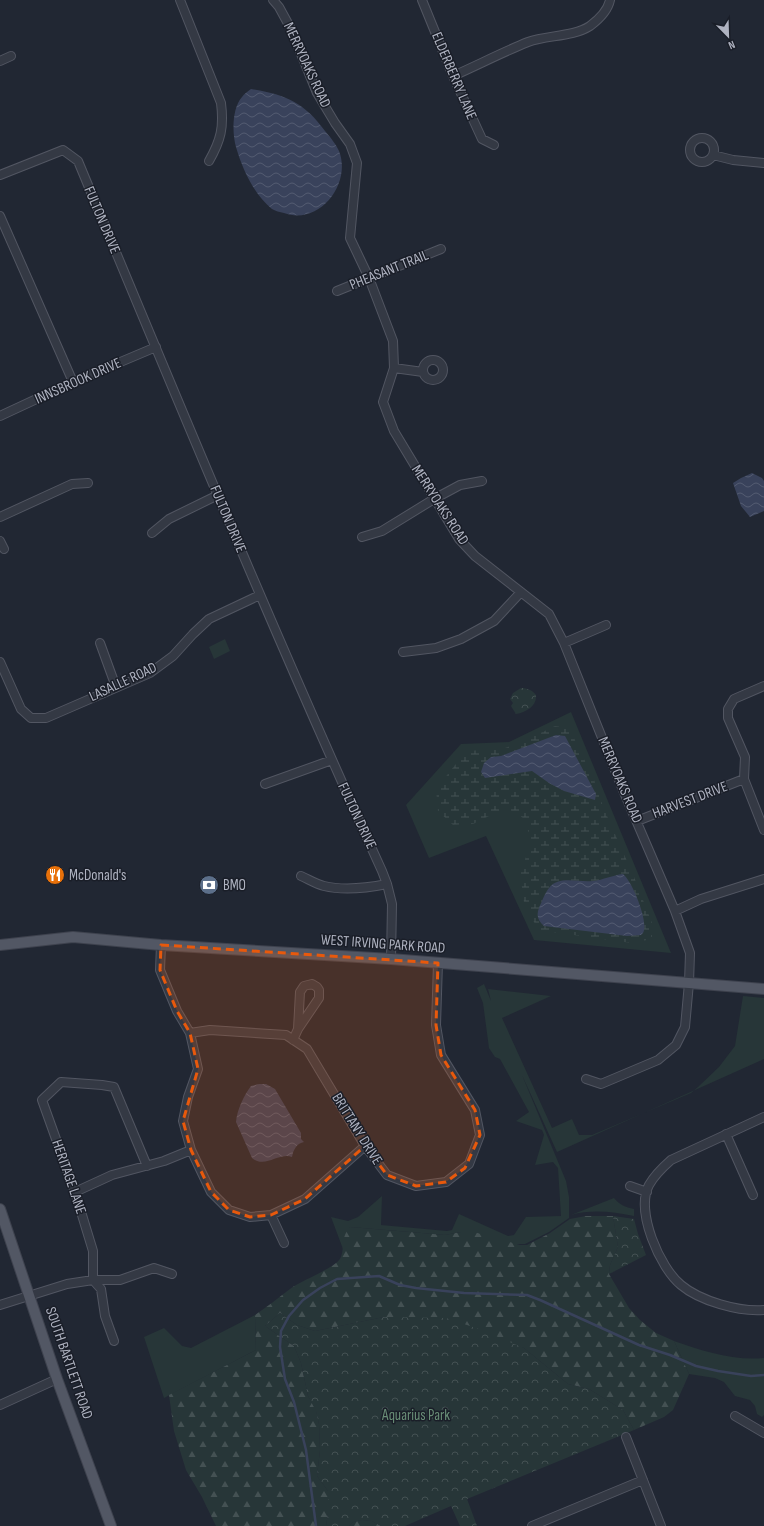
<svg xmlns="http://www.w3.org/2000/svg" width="764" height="1526" font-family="'Sofia Sans Condensed',sans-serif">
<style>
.green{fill:#273638}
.forest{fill:url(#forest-firs)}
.wetland{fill:url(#wetland-marsh)}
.park{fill:url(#park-crowns)}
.water{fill:url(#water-waves)}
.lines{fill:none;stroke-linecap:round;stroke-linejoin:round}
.stream{stroke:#39425b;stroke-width:2.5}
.minor-casing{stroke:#525662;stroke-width:10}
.major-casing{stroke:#3e424e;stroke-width:12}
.minor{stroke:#343944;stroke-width:8}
.major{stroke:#525764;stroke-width:10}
.marked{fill:#e8590c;fill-opacity:0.2;stroke:#e8590c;stroke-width:3;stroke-dasharray:8 5;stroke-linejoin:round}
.labels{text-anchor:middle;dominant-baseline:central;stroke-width:3;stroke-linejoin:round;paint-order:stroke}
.street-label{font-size:15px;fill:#afb3c1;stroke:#1a1e28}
.poi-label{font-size:15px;fill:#afb3c1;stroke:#1a1e28;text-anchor:start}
.park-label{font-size:15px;fill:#698e77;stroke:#1a1e28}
</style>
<defs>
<pattern id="forest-firs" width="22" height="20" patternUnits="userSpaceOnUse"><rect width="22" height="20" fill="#273638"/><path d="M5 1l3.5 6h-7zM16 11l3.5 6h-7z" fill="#445153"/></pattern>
<pattern id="wetland-marsh" width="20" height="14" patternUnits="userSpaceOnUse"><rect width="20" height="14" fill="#273638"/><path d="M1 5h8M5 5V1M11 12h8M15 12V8" fill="none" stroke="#445153"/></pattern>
<pattern id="park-crowns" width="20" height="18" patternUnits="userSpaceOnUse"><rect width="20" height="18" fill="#273638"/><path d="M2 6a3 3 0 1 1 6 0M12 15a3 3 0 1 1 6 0" fill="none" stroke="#445153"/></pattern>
<pattern id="water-waves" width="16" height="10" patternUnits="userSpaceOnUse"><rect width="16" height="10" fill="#39425b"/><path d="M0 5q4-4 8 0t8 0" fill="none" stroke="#535b71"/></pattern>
</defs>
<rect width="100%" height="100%" fill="#212733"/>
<!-- green -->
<path class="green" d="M225,639L230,651L214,659L209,647Z
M571,712L671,953L534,940L486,836L429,858L406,805L461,744L509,742Z
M484,984L491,1001L488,989L551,996L502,1018L552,1128L572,1119L579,1135H592L691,1093L698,1087L719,1067L735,1046L743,996L764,998V1059L557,1152L522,1075L566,1181L569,1197V1218L549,1232L525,1244H513L461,1232L445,1235L350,1227L343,1249L331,1217L348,1221L358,1217L382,1196L381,1225L447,1231L452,1230L459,1214L508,1236L514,1235L526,1217L561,1216L558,1168L553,1162L535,1165L544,1135L542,1130L516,1121L529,1112L500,1059L495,1057L489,1048L483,1003L477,988Z
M614,1198C620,1205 625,1207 634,1209V1216C613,1212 592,1209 571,1215Z
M255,1315L256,1350L164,1398L144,1337L164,1328L182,1346L191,1348Z
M674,1341C703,1351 733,1361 764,1358V1415L762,1417L757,1414L755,1406L750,1400L735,1396L724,1382L715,1378L689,1374Z"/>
<!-- forest -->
<path class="forest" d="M586,1216H613L618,1247L610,1265L609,1274L629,1308L640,1320L656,1333L674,1341L689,1374L673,1410L664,1417L634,1430L623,1410L589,1389L568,1384L524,1348L384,1317L315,1331L297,1325L280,1313L265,1326L294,1346L301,1363L308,1396L316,1410L319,1424L320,1450L317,1476L328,1491V1513L326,1526H216L202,1497L186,1470L174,1431L169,1395L256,1350L255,1315C267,1307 278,1298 290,1289C302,1280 333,1269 340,1259C344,1252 342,1242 345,1235C346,1232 348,1230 350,1227L445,1235L461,1232H474L520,1245H527L550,1233L570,1219Z
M362,1520L372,1521L381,1526H349L353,1522Z"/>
<!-- wetland -->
<path class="wetland" d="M555,726L569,728L594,780L604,809L634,877L652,923V939L632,943L538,930L524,902L520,873L532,841L523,818L510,810L491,815L473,824L453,825L438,811L436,789L455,765L469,751L505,748L524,741Z"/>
<!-- park -->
<path class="park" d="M521,688C527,688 532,690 536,695C537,706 526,712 516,714L511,706L513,703L510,699L513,693Z
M613,1216L634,1219L638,1234L646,1255L609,1274L610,1265L618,1247Z
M280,1313L297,1325L315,1331L384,1317L446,1318L479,1329L524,1348L568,1384L589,1389L623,1410L634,1430L467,1499L477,1526H460L451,1506L405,1526H381L372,1521L362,1520L353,1522L349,1526H326L328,1513V1491L317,1476L320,1450L319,1424L316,1411L308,1396L301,1363L294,1346L265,1326Z"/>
<!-- water -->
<path class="water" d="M251,89C285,94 305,103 325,131C330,137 336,144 339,151C352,184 319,226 284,213C280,212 275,211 272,209C254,195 242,168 236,147C232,133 232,108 242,97C244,94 248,91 251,89Z
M752,473L762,478L764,481V511L750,517L741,506L733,483L741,478Z
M556,735L565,736L596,794L595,800L564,791L549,783L532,771L485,778L481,772L484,763L491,757L501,756Z
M623,874C632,881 647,918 644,930C644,932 642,934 641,935L627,936L544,926C538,921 536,915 539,908C542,901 545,893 549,888C559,875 579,883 593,881C603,880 613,875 623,874Z
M259,1084H266L275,1089L301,1133V1139L304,1142C297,1143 293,1150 292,1157C279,1152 265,1169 252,1158L236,1122C237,1110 244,1095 251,1086Z"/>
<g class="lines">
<!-- stream -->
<path class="stream" d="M316,1526L306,1450L294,1402L285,1379L280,1347L281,1331L289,1316L303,1300L320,1288L337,1279L379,1276L400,1285L416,1288L464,1293L527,1295L540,1300L639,1345L670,1355L696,1366L718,1371L751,1376L764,1375"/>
<defs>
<path id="minor" d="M180,0L221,103C224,127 221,140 209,161
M273,0L279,7L291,29L317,93L335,123L350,144L357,163L350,238L369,278L393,341L394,368L383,402L394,431L459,539L475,556L549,614L564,643L623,790L675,911L690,953L689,983L685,1027L676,1045L658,1060L601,1084L586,1079
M422,0L453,76L482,139L494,145
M0,61L11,56
M453,76C478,65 503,52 528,42C547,35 573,37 590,26C598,20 608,10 610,0
M690 150a12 12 0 1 1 24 0a12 12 0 1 1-24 0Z
M713,155L733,160L764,163
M0,175L63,150L78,161C177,399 275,636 382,871L387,884L392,904L391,959
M0,216L73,382
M337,291L441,249
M423 370a10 10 0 1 1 20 0a10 10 0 1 1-20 0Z
M394,368L423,372
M0,416L73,382L156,347
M0,517L72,484L88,483
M152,533L169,519L218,495
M362,537L382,531L434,499L460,485L482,481
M0,541L4,549
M100,643L116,687
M564,643L606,625
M403,652L436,648L461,639L494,621L521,592
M0,662L21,709L31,718H46L150,673L173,656L193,634L209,619L260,595
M764,686L734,699L728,709V718L745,757L744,779L764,830
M265,784L332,760
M637,821L744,779
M301,876C308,879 316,884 324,886C345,891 367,888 387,884
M675,911L701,899L764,879
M161,945L160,970L177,1011L190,1033L198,1069L188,1097L183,1121L191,1150L211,1192L229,1210L250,1217L271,1215L305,1199L365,1146
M190,1033L210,1030L286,1035L307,1049L365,1146L387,1175L416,1186L446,1182L469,1164L480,1135L475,1110L441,1055L436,1025L438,963
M293,1040L298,1029L319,998V990L317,987L312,984L304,986L300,992L298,1029
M764,1117L671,1160C663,1167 654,1176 649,1185C635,1211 660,1268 681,1285C700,1301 739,1312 764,1310
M726,1134L753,1195
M630,1186L647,1192
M75,1192L112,1175L164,1161L191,1150
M271,1215L284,1243
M0,1305L67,1284L93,1280H120L154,1268L172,1274
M114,1341L105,1316L101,1289L93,1280V1251L75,1192L42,1100L61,1082L102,1085L114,1087L147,1166
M0,1405L57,1379
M735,1416L764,1433
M626,1437L661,1526
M532,1526L643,1480"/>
<path id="major" d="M0,945L73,937L161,945L391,959L764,989
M0,1209L57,1379L111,1526"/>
</defs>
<!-- minor casing -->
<use href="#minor" class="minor-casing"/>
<!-- major casing -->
<use href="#major" class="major-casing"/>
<!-- minor -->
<use href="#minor" class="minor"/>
<!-- major -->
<use href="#major" class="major"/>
</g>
<!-- marked area -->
<path class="marked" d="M161,945L438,963L436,1025L441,1055L475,1110L480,1135L465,1168L446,1182L416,1186L387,1175L365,1146L305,1199L271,1215L250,1217L229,1210L211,1192L191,1150L183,1121L198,1069L190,1033L177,1011L160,970Z"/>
<!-- icons -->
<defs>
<symbol id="restaurant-disc" viewBox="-11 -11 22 22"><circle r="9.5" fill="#e8710a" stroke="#1a1e28"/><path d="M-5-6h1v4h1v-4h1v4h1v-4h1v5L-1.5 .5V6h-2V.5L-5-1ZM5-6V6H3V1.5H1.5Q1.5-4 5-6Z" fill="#fff"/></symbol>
<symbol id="bank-disc" viewBox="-11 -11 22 22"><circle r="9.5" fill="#5c6f8a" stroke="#1a1e28"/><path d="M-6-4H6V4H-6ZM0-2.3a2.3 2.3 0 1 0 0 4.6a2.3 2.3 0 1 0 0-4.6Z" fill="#fff"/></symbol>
</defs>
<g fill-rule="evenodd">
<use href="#restaurant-disc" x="44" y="864" width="22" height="22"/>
<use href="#bank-disc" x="198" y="874" width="22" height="22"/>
</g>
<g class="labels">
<!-- street labels -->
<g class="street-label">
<text transform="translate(307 65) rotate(65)">MERRYOAKS ROAD</text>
<text transform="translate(454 76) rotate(67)">ELDERBERRY LANE</text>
<text transform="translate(102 220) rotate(67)">FULTON DRIVE</text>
<text transform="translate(389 270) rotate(-22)">PHEASANT TRAIL</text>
<text transform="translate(78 381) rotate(-24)">INNSBROOK DRIVE</text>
<text transform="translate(440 505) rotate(57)">MERRYOAKS ROAD</text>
<text transform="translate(228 519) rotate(67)">FULTON DRIVE</text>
<text transform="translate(123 682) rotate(-25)">LASALLE ROAD</text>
<text transform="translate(620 780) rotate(67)">MERRYOAKS ROAD</text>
<text transform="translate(690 800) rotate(-21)">HARVEST DRIVE</text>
<text transform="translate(357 816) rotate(65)">FULTON DRIVE</text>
<text transform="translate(383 944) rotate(4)">WEST IRVING PARK ROAD</text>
<text transform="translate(357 1129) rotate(58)">BRITTANY DRIVE</text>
<text transform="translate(69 1177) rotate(71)">HERITAGE LANE</text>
<text transform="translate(69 1363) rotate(71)">SOUTH BARTLETT ROAD</text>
</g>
<!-- poi labels -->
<g class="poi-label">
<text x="69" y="875">McDonald's</text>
<text x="223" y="885">BMO</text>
</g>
<!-- park labels -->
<g class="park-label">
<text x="416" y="1415">Aquarius Park</text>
</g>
</g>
<!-- north arrow -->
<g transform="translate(728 36) rotate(157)" stroke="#1a1e28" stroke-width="3" paint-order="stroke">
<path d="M0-3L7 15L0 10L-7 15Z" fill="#afb3c1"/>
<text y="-6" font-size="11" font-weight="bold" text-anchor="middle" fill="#afb3c1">N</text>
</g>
</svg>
